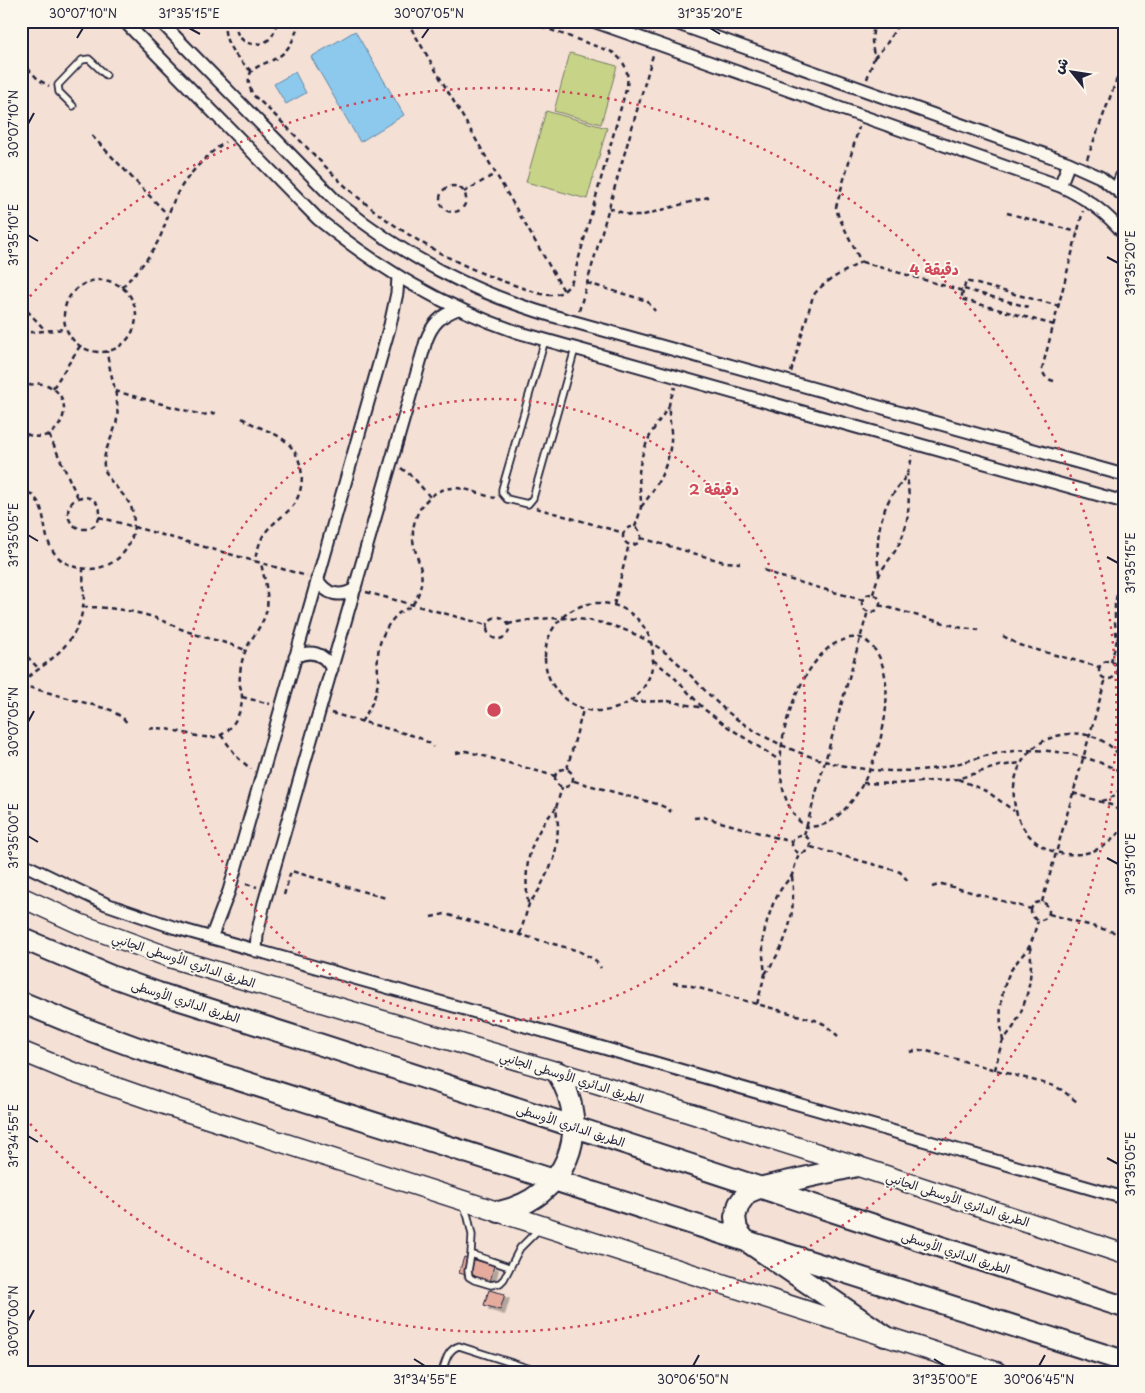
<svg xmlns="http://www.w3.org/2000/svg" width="1145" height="1393" font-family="'Playpen Sans','Playpen Sans Arabic',sans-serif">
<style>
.green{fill:#c7d488;stroke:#747b62}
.water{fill:#8cc9ed;stroke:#6286a6}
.building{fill:#e5ac9e;stroke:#22223b;filter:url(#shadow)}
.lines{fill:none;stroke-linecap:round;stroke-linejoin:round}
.service-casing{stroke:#22223b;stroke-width:9}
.minor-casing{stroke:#22223b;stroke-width:15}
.trunk-casing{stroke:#22223b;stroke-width:22}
.motorway-casing{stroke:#22223b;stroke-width:24}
.path{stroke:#22223b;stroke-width:2.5;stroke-dasharray:5 4;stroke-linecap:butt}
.service{stroke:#fbf7ec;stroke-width:5.5}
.minor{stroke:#fbf7ec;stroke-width:11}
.trunk{stroke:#fbf7ec;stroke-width:19}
.motorway{stroke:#fbf7ec;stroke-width:20}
.ticks{fill:none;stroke:#22223b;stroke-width:2}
.ring{fill:none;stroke:#d1495b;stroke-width:2.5;stroke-dasharray:2.5 5}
.labels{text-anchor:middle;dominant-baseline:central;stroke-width:4;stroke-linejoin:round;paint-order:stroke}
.street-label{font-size:12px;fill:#22223b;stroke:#fbf7ec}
.centre{fill:#d1495b;stroke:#fbf7ec;stroke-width:2.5}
.ring-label{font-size:15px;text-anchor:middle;font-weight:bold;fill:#d1495b;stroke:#fbf7ec;stroke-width:4;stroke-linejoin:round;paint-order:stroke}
.neatline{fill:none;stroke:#22223b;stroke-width:2}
.ticks-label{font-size:12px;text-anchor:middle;fill:#22223b}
</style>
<defs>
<filter id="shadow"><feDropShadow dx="4.5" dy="4.5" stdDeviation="0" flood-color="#0004"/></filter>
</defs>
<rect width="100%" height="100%" fill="#f4e0d5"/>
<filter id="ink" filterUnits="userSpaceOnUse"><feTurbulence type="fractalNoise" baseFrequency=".02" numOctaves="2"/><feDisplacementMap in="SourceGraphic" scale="10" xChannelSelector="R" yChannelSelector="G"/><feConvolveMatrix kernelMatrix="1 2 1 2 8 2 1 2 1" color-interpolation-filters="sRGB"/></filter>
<g filter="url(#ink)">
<!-- green -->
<path class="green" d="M570,53L617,66L601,124L554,111Z
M546,111L607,128L587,199L526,182Z"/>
<!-- water -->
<path class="water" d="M355,31L404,115L360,142L311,57Z
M295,72L306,93L286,104L274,84Z"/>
<!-- building -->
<path class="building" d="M464,1257L494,1265L490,1282L459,1273Z
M489,1290L505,1294L500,1310L484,1305Z"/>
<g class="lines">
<defs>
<path id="service" d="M73,106L59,92L58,85L82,60L89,59L106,75
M1114,187L1124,163
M545,340L502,489V493L507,499L528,504L533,498L575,349
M464,1206L468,1217L472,1235L471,1254L468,1271L469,1277L474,1280L491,1285L500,1283L504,1279L520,1248L538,1230
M471,1254L509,1267
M442,1372C446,1361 447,1350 459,1346L540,1372"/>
<path id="minor" d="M124,21L318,219C380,269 442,306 517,332L1124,502
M160,21L337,202C405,257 469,291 553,316L1124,475
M593,21L1060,186C1085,197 1106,212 1124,234
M670,21L1069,163L1100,177L1124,196
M1060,186L1069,163
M317,579C326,595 340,598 355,589
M295,657C311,649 324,653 332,669
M21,863L106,904L173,927L600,1047L1124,1198
M211,938L229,891L390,325L397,293L398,277
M256,951L257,935L264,903L426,341C432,324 441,315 458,309"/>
<path id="trunk" d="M21,897L80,924L171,958L598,1084L857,1166L1124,1254
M21,1051L72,1072L172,1107L997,1372"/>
<path id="motorway" d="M21,938L111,976L158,993C481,1094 802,1202 1124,1307
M21,1002L89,1030L138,1048L1124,1361
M857,1166L759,1188L747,1193L739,1204L735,1217L737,1230L745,1240L885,1336
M499,1212C566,1198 594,1130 557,1072"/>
</defs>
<!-- service casing -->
<use href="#service" class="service-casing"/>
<!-- minor casing -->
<use href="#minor" class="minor-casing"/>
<!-- trunk casing -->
<use href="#trunk" class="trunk-casing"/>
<!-- motorway casing -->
<use href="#motorway" class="motorway-casing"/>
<!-- path -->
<path class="path" d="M225,21C222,43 237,58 252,72
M236,21C232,51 277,53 276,21
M299,21C296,34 292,46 281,55C266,67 238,64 253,95C284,122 312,154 342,183C390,228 454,266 517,286C539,293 560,305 573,279L627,86C629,71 625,61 612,52L526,21
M407,21L564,291
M874,58L886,45L900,21
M21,62L39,80L49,86
M867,79L874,58L872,41L874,21
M92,136L167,214
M1087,159L1124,60
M440 199a13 13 0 1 1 26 0a13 13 0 1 1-26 0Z
M464,192L495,174
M609,208L632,216H640L712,196
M1007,213L1077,232
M862,262L963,291
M64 316a36 36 0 1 1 72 0a36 36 0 1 1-72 0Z
M587,283L641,299L647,301L655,311
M122,287C138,271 152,255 161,235C167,220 170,207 178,192C190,172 207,155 225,142
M964,289L1028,307
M21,304L45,330
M579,311L653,55
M1054,325L961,299L966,281L1059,306
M21,333L66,329
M791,372L813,296C824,280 845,272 861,262L838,215L836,207L859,127
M1054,381C1046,379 1044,376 1042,369L1083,211
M53,388L80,346
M21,390C29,384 38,382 47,385C83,401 56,454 21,431
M115,391L202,415L216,413
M242,418C254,426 268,430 280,437C304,452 309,487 291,508C282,518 270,524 263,536C259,543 257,553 254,561
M49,435L78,498
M401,468L413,477L430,497
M21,489C55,501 35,536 59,558C68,566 79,569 91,569C120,567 138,542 133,514C130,494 107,485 104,466C102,452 115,434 117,419C120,396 109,374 107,351
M68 513a16 16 0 1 1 32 0a16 16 0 1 1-32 0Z
M641,507C657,487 669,466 671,440C672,429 668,416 669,405C670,399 673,393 675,387
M536,508L624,533
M99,517L307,576
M635,527C637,520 641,512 641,505C641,494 639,484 639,473C641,448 654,426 669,407
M623 536a9 9 0 1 1 18 0a9 9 0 1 1-18 0Z
M641,538L724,562L740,563
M764,570L781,577L862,600
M879,574C876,550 877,525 888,502C893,492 903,483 907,473C910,468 911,461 912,455
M366,592L487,625
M873,594C875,588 876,581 879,576C883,566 893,556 898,546C910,524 910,499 907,474
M862 603a9 9 0 1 1 18 0a9 9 0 1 1-18 0Z
M545 657a54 54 0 1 1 108 0a54 54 0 1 1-108 0Z
M614,605L629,544
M879,605L962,628L979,630
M83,607C107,607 130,610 153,617C165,621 177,628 189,632C208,639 227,642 245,650
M487 628a11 11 0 1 1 22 0a11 11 0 1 1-22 0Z
M508,624C569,610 633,620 680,665C698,682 714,702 734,717C761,737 793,752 825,761C859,771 895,773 930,769C949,767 966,761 985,756C1032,744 1080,751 1124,773
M1003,636L1019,645L1099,667
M849,638C852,638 857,637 860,638C866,639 871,645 875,650C905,691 872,803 825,824C819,826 812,827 806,827C757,789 787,687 825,651C832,644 840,641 849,638Z
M1117,639L1124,631
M21,650L39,669
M653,660L672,675L704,709L728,727L779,760
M1099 670a9 9 0 1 1 18 0a9 9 0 1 1-18 0Z
M1111,662L1117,640L1115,622V604L1119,586L1124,572
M1116,673L1124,675
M21,682C48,662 78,644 83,607C85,595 83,581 83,569
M21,685L111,710L123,718L128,724
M242,697L270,704
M632,702L668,701L703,708
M331,713L418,737L429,743L433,747
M361,722C370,709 377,695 378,680C378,665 376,651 382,638C385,629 392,619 399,613C403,610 409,608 412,605C417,599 420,591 421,584C424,567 414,554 413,539C411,515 428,488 454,488C468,488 481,495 495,498
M149,729C171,724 202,744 221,735C233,729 243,710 242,697C242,693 241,689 240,686C239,674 241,662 245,652C251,636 264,626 267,608C269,593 264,578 261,563
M221,735L238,758L251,769
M456,753L466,751L555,776
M1124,761C1111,742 1090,731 1068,734C989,742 999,861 1080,854C1098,852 1114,841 1124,826
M555 778a9 9 0 1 1 18 0a9 9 0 1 1-18 0Z
M567,769L583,710
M958,779L988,792L1014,811
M574,781L657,804L667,808L671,812
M863,783L894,784L957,779L999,766L1020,763
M1073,793L1111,805L1124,814
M1102,801C1113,799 1121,791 1124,779
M694,818L703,817L792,842
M792 844a9 9 0 1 1 18 0a9 9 0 1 1-18 0Z
M804,835L868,611
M811,847L894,870L900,872L908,881
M246,884L257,887
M932,887L942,884L1031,909
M284,895L291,871L386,898
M1031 911a9 9 0 1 1 18 0a9 9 0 1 1-18 0Z
M1042,902L1106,678
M528,903C523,864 530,837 556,808
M1049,914L1124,935
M431,917L445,914L452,916L579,951L595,960L601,968
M520,934L529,904L539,890L554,859L557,842L558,825L556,808L562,787
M765,974C788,942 796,915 792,876
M673,983L688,985L815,1020L824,1024L838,1036
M757,1004L765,974L763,956V938L767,921L773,904L781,889L792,875L799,853
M1003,1041C999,1018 999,994 1010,972C1015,963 1023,955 1029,947C1033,940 1035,929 1038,921
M910,1052L919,1050L927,1051L1054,1086L1062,1090L1077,1102
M995,1070C997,1061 999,1052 1002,1043C1005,1036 1012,1031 1015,1024C1029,998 1033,974 1030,945"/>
<!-- service -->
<use href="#service" class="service"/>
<!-- minor -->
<use href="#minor" class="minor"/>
<!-- trunk -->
<use href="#trunk" class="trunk"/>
<!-- motorway -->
<use href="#motorway" class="motorway"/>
</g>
</g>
<!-- ticks -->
<path class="ticks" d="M189,28L200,34M710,28L720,34M77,38L83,28M422,38L429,28M28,124L34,113M28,235L38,241M1107,257L1118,263M28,535L38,541M1107,557L1118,563M28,722L34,711M28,836L38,842M1107,858L1118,864M28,1136L38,1142M1107,1158L1118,1164M28,1321L34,1310M414,1359L425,1366M934,1359L945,1366M693,1366L699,1355M1039,1366L1045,1355"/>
<!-- distance rings -->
<g class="ring">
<circle cx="494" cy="710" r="311"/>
<path d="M25 302A622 622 0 1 1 25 1118"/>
</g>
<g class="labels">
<!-- street labels -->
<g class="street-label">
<text transform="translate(184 960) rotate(18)">الطريق الدائري الأوسطى الجانبي</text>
<text transform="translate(186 1001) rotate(18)">الطريق الدائري الأوسطى</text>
<text transform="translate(572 1077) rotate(17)">الطريق الدائري الأوسطى الجانبي</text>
<text transform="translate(571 1125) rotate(18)">الطريق الدائري الأوسطى</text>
<text transform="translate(958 1199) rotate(18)">الطريق الدائري الأوسطى الجانبي</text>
<text transform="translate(956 1252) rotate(18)">الطريق الدائري الأوسطى</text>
</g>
</g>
<circle cx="494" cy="710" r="8" class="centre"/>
<g class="ring-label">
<text x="934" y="275">4 دقيقة</text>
<text x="714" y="495">2 دقيقة</text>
</g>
<!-- margin -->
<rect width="1145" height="1393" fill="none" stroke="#fbf7ec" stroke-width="55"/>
<!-- north arrow -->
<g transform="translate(1072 72) rotate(300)" stroke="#fbf7ec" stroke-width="4" paint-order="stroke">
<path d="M0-4L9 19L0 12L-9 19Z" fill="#22223b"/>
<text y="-8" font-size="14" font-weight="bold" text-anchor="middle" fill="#22223b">ش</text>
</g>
<rect x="28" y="28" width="1090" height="1338" class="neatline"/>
<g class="ticks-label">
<text x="83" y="18">30°07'10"N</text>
<text x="189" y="18">31°35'15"E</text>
<text x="429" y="18">30°07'05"N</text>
<text x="710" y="18">31°35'20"E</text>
<text transform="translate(14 124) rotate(-90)" y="4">30°07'10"N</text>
<text transform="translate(14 235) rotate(-90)" y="4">31°35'10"E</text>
<text transform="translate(1131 263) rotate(-90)" y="4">31°35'20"E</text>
<text transform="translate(14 535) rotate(-90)" y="4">31°35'05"E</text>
<text transform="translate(1131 563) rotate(-90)" y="4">31°35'15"E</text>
<text transform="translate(14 722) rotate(-90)" y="4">30°07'05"N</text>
<text transform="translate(14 836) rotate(-90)" y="4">31°35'00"E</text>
<text transform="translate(1131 864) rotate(-90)" y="4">31°35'10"E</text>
<text transform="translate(14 1136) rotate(-90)" y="4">31°34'55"E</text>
<text transform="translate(1131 1164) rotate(-90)" y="4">31°35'05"E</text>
<text transform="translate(14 1321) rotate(-90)" y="4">30°07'00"N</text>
<text x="425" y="1384">31°34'55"E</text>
<text x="693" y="1384">30°06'50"N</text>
<text x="945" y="1384">31°35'00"E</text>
<text x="1039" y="1384">30°06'45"N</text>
</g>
</svg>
